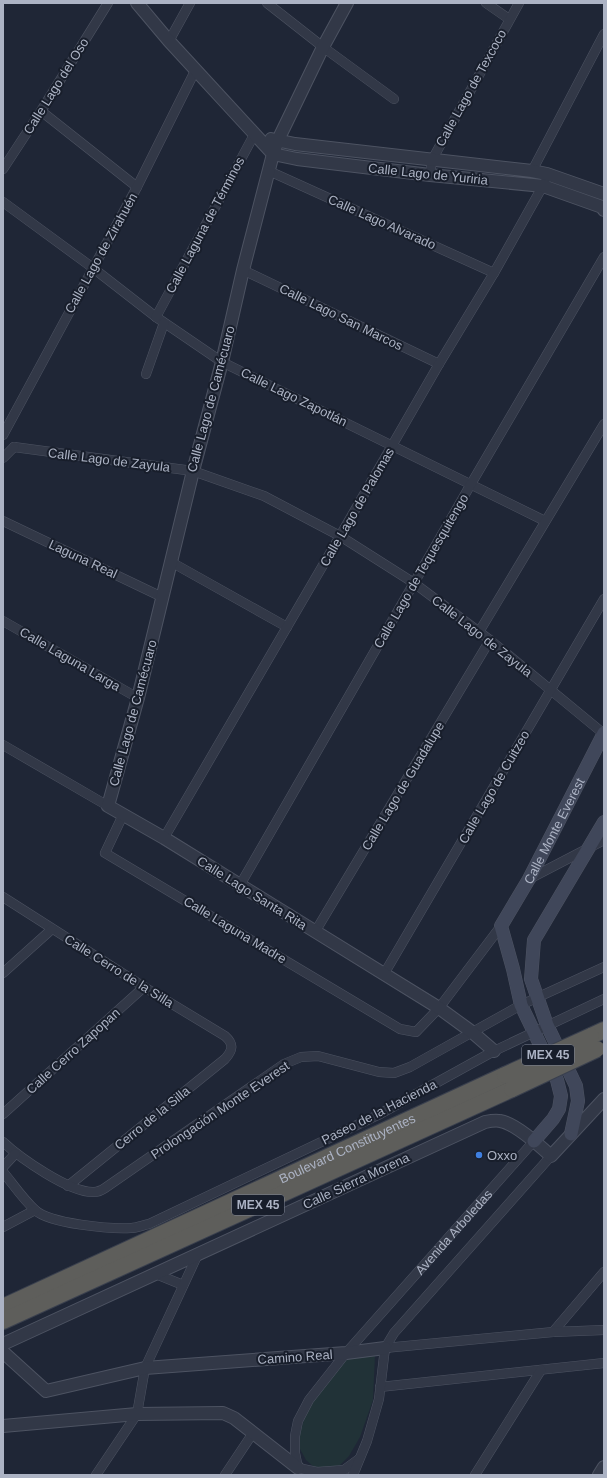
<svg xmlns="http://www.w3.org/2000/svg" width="607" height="1478" font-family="Helvetica,sans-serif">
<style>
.green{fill:#213237}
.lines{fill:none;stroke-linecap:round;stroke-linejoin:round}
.minor-casing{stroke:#4d5362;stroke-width:10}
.tertiary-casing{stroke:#4d5362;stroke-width:14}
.secondary-casing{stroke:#4d5362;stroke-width:14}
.trunk-casing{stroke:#3a404e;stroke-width:18}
.minor{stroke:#323847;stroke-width:9}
.tertiary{stroke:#323847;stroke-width:12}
.secondary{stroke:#40475a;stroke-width:13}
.trunk{stroke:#5e5e5b;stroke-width:16}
.trunk-bridge-casing{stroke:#3a404e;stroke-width:18;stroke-linecap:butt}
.trunk-bridge{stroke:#5e5e5b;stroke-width:16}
.shop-dot{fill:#3f7fe0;stroke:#181e2b;stroke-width:1.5}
.labels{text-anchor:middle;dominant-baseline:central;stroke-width:4;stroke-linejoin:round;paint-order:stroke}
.shield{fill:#181e2b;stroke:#808696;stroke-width:1}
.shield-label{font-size:12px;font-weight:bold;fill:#acb3c4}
.street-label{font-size:13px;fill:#acb3c4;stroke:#181e2b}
.poi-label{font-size:13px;fill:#acb3c4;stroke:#181e2b;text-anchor:start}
</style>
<rect width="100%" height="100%" fill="#1f2636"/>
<!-- green -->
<path class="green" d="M375,1355L373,1400L360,1437L349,1456L340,1465L328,1468L314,1467L306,1460L300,1449L299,1437L309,1402L343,1358Z"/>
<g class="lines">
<defs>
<g id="minor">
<path d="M267,3L323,47L394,99"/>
<path d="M486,3L509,19"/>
<path d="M169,41L190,3"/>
<path d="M41,111L137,187"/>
<path d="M3,169L41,111L108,3"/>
<path d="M269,171L494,273"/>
<path d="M532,171L604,34"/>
<path d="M430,175L432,160L519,3"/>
<path d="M3,202L93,268L156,317L222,362L545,521"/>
<path d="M243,270L439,364"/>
<path d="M156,317L255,133"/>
<path d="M146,374L164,323"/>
<path d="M3,435L137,187L196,69"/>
<path d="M14,447L193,471L264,496L340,536L414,583L490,640L604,734"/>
<path d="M3,458L14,447"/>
<path d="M3,521L162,597"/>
<path d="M171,562L287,627"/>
<path d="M3,621L138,698"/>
<path d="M479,632L604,424"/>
<path d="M3,745L108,806"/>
<path d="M123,815L105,853L400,1029L416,1032L439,1008L501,926"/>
<path d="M164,838L340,536L439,364L494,273L545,182"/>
<path d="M529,879L604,840"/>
<path d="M240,885L471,484L604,257"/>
<path d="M3,897L144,987L225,1036C234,1044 233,1050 225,1059L68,1186"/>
<path d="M315,932L490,640"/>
<path d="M3,973L52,929"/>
<path d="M384,974L604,599"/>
<path d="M3,1114L144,987"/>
<path d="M3,1142C20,1158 70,1193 94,1192C98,1192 102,1190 105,1188L284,1064L301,1057L318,1056L379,1072L394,1073L410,1067L521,1005L604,967"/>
<path d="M3,1167L15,1154"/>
<path d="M3,1172C13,1184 23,1199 35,1210C50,1224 110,1229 131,1228C137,1228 143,1225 149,1224L378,1115L494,1051L604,999"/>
<path d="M3,1227L35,1210"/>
<path d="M156,1274L183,1285"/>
<path d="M553,1332L604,1272"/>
<path d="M385,1348L553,1332L604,1330"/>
<path d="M380,1387L604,1363"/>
<path id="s1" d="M298,1468L295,1453V1436L298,1421L309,1400L346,1353L534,1141"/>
<path d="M298,1468L317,1472L344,1470L359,1459"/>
<path d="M96,1475L137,1414L145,1368L198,1254"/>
<path d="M225,1475L253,1433"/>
<path d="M353,1475L367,1441L379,1399L385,1348L394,1333L551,1156"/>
<path d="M475,1475L541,1370"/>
</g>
<path id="tertiary" d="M137,3L169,41L273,154L297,159L430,175L543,186L602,207L604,210
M347,3L323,47L278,140L273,154L243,270L222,362L193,471L138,698L108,806L164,838L439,1008L472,1032L494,1051
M271,139L295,144L532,171L547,174L604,194
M3,1344L485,1122C490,1121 496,1120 500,1121C515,1123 540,1146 551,1156L604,1099
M3,1352L46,1391L145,1368L346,1353L385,1348
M3,1426L137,1414L223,1413L234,1418L298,1468
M599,1475L604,1467"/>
<g id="secondary">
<path d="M571,1134L578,1101L576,1086L547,1025L531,979L534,940L604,822"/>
<path id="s2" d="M534,1141L553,1119L559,1109L561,1096L557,1080L521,1005L513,969L501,926L529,879L604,733"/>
</g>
<g id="trunk">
<path d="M591,1036L604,1030"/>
<path id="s3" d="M3,1307L505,1075"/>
<path d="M3,1321L512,1089"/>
</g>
</defs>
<!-- minor casing -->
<use href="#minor" class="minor-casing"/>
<!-- tertiary casing -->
<use href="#tertiary" class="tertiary-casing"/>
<!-- secondary casing -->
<use href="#secondary" class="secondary-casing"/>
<!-- trunk casing -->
<use href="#trunk" class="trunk-casing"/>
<!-- minor -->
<use href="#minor" class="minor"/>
<!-- tertiary -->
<use href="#tertiary" class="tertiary"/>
<!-- secondary -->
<use href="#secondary" class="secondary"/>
<!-- trunk -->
<use href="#trunk" class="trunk"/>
<defs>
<path id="trunk-bridge" d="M505,1075L591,1036
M512,1089L597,1049"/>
</defs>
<!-- trunk-bridge casing -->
<use href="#trunk-bridge" class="trunk-bridge-casing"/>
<!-- trunk-bridge -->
<use href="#trunk-bridge" class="trunk-bridge"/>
</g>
<!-- markers -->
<circle class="shop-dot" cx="479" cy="1155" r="4"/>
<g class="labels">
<!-- shield labels -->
<g class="shield">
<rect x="522" y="1045" width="52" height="20" rx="3"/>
<rect x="232" y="1195" width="52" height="20" rx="3"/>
</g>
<g class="shield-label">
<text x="548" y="1055">MEX 45</text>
<text x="258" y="1205">MEX 45</text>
</g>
<!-- street labels -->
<g class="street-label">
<text transform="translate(56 86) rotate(-58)">Calle Lago del Oso</text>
<text transform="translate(471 88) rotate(-61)">Calle Lago de Texcoco</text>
<text transform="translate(428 174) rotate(6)">Calle Lago de Yuriria</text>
<text transform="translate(382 222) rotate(24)">Calle Lago Alvarado</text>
<text transform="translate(205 225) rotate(-62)">Calle Laguna de Términos</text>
<text transform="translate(101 253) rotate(-61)">Calle Lago de Zirahuén</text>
<text transform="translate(341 317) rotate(26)">Calle Lago San Marcos</text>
<text transform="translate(294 397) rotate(26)">Calle Lago Zapotlán</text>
<text transform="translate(211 399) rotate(-75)">Calle Lago de Camécuaro</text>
<text transform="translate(109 460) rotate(7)">Calle Lago de Zayula</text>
<text transform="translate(357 507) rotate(-60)">Calle Lago de Palomas</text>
<text transform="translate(83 559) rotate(25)">Laguna Real</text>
<text transform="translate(421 571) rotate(-60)">Calle Lago de Tequesquitengo</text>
<text transform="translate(482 636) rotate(38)">Calle Lago de Zayula</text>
<text transform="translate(70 659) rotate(30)">Calle Laguna Larga</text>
<text transform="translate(133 713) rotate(-75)">Calle Lago de Camécuaro</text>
<text transform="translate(403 786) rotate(-59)">Calle Lago de Guadalupe</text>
<text transform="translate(494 787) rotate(-60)">Calle Lago de Cuitzeo</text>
<text stroke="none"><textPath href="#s2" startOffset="344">Calle Monte Everest</textPath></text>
<text transform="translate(252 893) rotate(32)">Calle Lago Santa Rita</text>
<text transform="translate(235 930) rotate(31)">Calle Laguna Madre</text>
<text transform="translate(119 971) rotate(32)">Calle Cerro de la Silla</text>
<text transform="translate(73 1051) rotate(-42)">Calle Cerro Zapopan</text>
<text transform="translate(220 1110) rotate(-34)">Prolongación Monte Everest</text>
<text transform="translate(379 1112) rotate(-27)">Paseo de la Hacienda</text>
<text transform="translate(152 1118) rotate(-39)">Cerro de la Silla</text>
<text stroke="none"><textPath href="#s3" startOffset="379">Boulevard Constituyentes</textPath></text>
<text transform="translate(356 1181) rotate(-25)">Calle Sierra Morena</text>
<text stroke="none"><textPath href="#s1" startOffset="293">Avenida Arboledas</textPath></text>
<text transform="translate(295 1357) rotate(-4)">Camino Real</text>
</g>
<!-- poi labels -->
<g class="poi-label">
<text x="487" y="1155">Oxxo</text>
</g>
</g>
<!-- border -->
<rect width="607" height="1478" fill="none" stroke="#acb3c4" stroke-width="8"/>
</svg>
